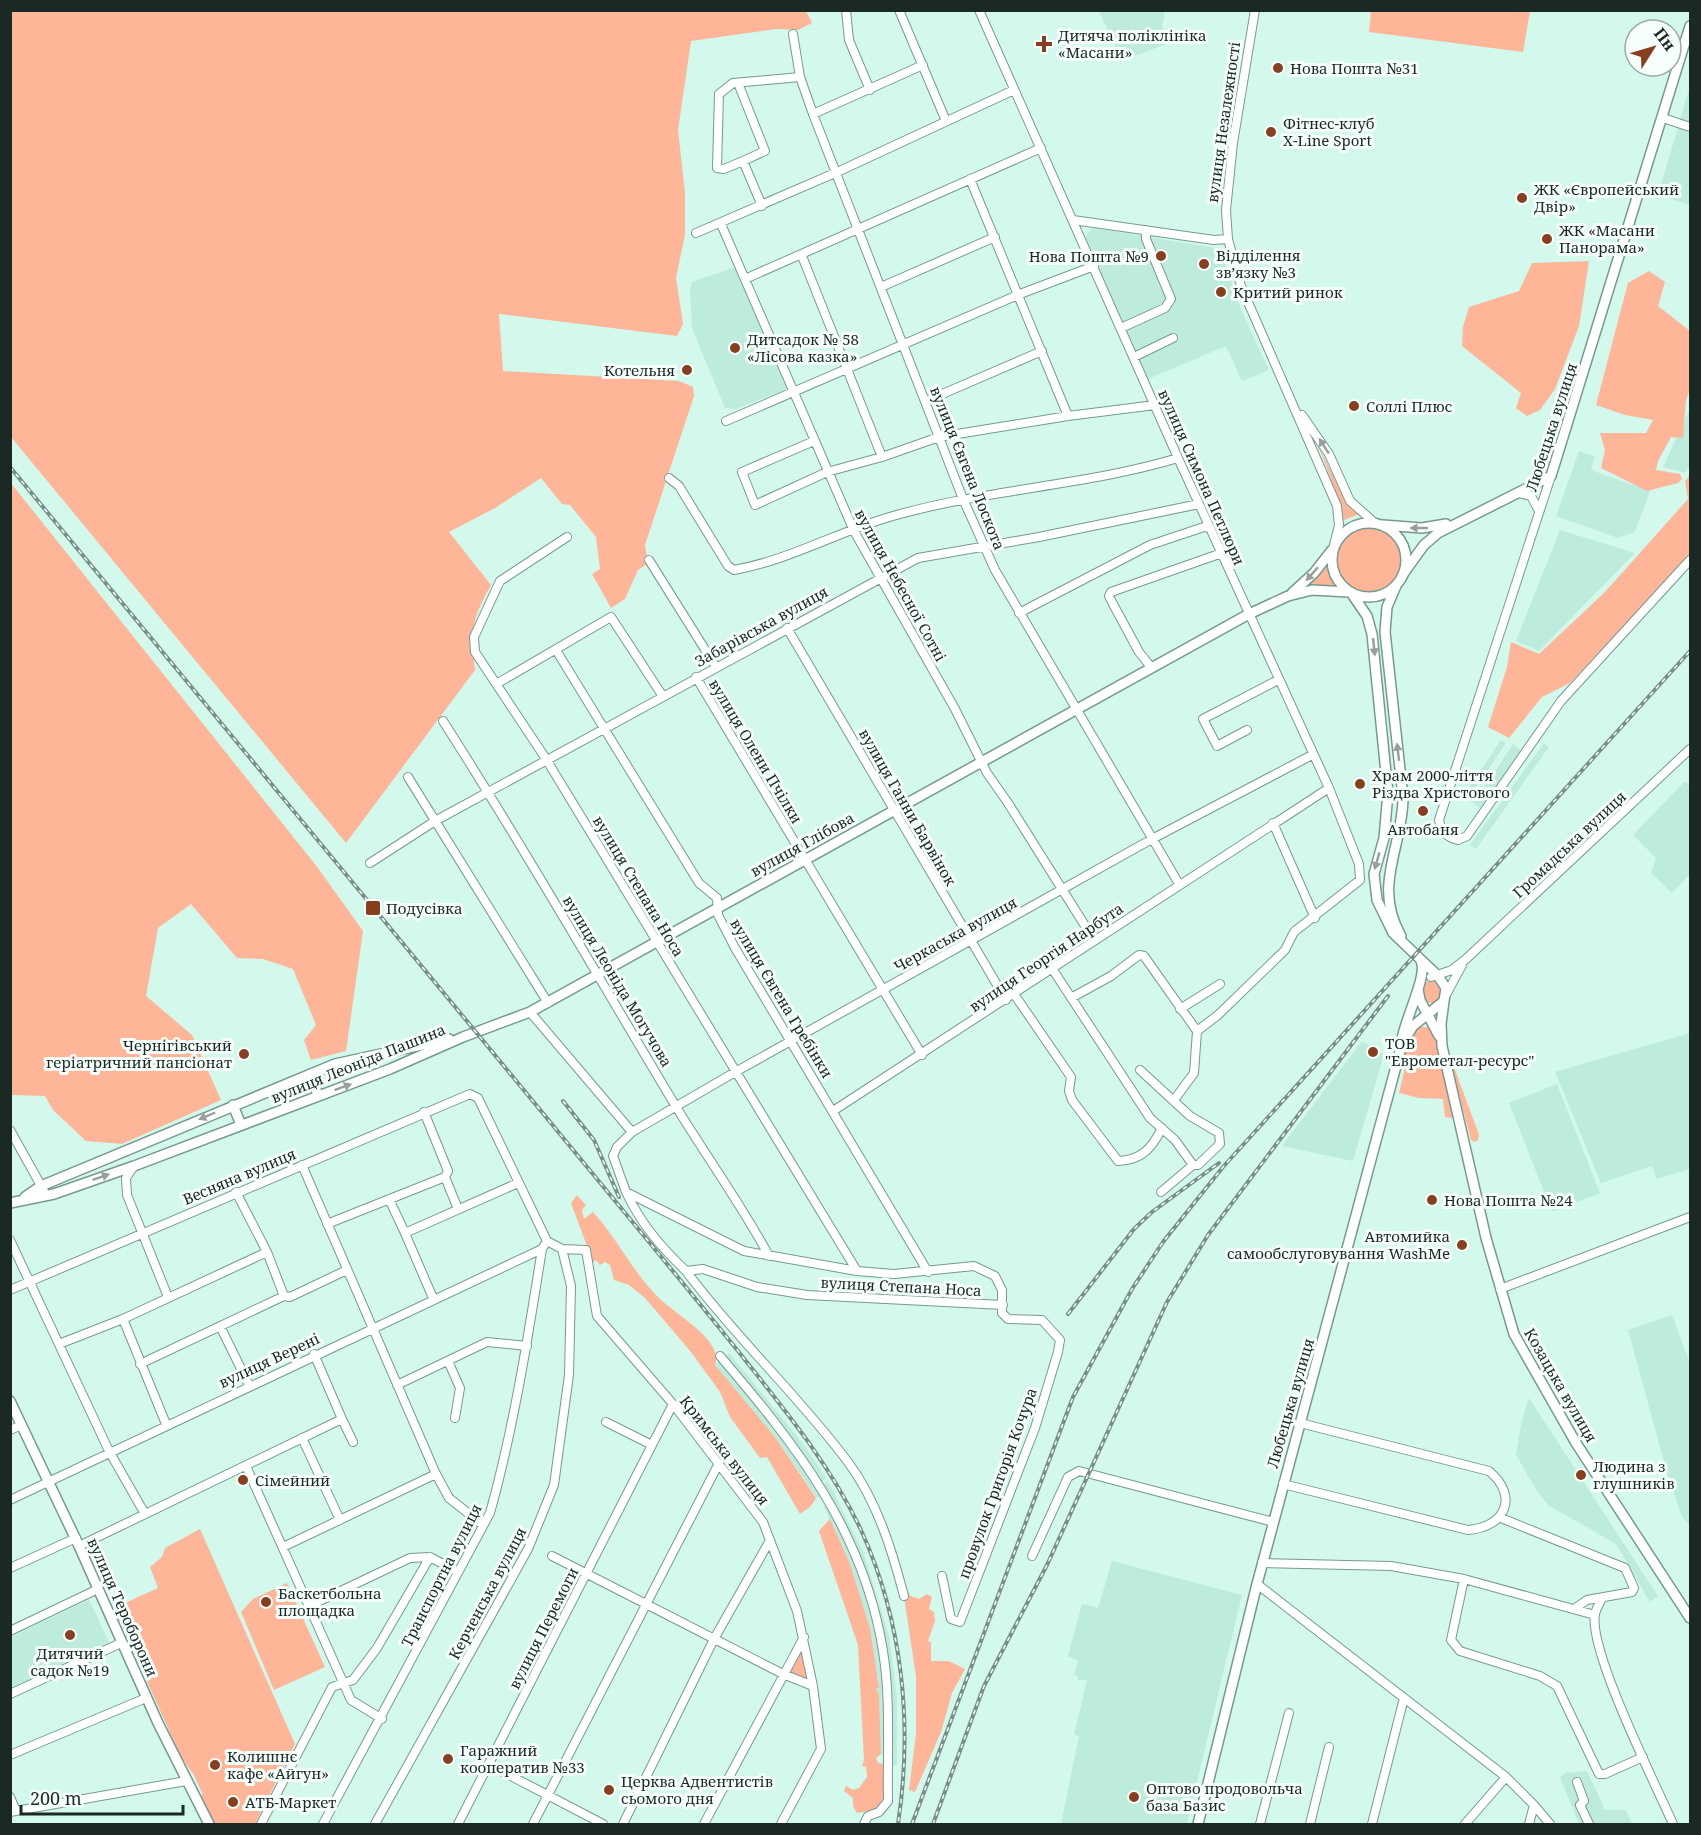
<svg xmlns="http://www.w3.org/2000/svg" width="1701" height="1835" font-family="'Noto Serif',serif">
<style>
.built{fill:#bdecdd}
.green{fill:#feb598}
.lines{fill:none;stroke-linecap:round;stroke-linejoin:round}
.minor-casing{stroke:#769a8f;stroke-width:10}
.major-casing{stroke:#769a8f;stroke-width:12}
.minor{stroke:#fff;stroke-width:8}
.major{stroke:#fff;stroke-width:9}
.rail-casing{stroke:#769088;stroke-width:4}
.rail{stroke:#f6fefb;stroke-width:1.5;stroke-dasharray:4.5;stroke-linecap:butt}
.oneway{fill:#989f9d}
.poi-dot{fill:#873f20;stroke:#f6fefb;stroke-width:2}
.labels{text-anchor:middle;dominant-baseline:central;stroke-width:6;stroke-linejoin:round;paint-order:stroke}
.poi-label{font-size:15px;fill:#1b2925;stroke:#f6fefb;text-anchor:start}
.street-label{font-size:15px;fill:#1b2925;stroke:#f6fefb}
</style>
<rect width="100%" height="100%" fill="#d2f9ec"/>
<!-- built -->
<path class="built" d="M1099,11H1165L1162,26L1166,44L1122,61Z
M1690,86V205L1658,195Z
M1093,228L1216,248L1221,251L1240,307L1269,370L1242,381L1226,346L1148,379L1085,237Z
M735,267L789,388L736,409L725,408L692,328L690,292L692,282Z
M1690,408V467L1685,473L1663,467Z
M1579,451L1595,457L1591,470L1650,491L1635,532L1618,538L1556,516Z
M1560,530L1635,553L1539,651L1516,641Z
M1501,740L1506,743L1474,790L1487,799L1480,808L1470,801L1472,796L1466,792Z
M1544,743L1549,747L1476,849L1470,845Z
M1513,744L1522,751L1493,795L1484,788Z
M1685,781L1690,786V874L1672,893L1651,873L1656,858L1633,835Z
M1690,1033V1169L1657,1179L1652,1166L1601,1183L1555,1072Z
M1362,1041L1384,1054L1353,1161L1282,1146Z
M1557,1084L1600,1193L1552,1212L1509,1103Z
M1672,1315L1690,1363V1536V1526L1682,1517L1666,1469L1628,1330Z
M729,1353L805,1446L826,1478L822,1482L724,1357Z
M720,1360L759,1406L823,1494L817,1498L775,1437L715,1365Z
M1529,1398L1658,1596L1650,1602L1616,1544L1548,1505L1535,1488L1516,1455L1522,1420Z
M828,1481L864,1554L889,1636L897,1698V1765H891L890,1698L882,1637L836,1509L823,1484Z
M830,1504L866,1593L881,1650L885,1687L886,1754H881L879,1696L876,1688L879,1687L870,1628L850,1564L824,1507Z
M1112,1561L1242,1595L1187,1824H1061L1079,1736L1074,1735L1087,1680H1078V1676L1074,1675L1078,1661L1068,1656L1082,1604L1098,1608Z
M89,1600L110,1644L11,1690L10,1637Z
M1587,1771L1605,1810H1626L1632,1824H1579L1560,1777L1565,1773Z"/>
<!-- green -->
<path class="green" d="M11,11H806L812,23L798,30L776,29L691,41L678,130L685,193V235L676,278L683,324L677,336L499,314L503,371L679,381L693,387L694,396L645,545L648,563L638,570L625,599L611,608L592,574L600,569L596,537L570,505L562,504L541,478L495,508L449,532L491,585C471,620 471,631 475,670L346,843L11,437Z
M1371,11L1530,10V11L1523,52L1369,32Z
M1589,261L1579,326L1555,389L1540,410L1527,416L1516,408L1521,393L1462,346L1463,327L1469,307L1519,291L1532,263Z
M1649,271L1665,282L1658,306L1690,331V389L1686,400L1683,438L1671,437L1658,461L1656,470L1680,474L1682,479L1678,483L1647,491L1601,468L1605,450L1600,433H1646L1653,420L1625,415L1596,405L1628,283Z
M1317,443L1346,502L1359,514L1342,521L1341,505Z
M1690,475V556L1570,683L1542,697L1509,738L1488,727L1507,667L1511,642L1539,654L1605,592L1688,499L1685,481Z
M10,482L318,868L363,931L346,1051L311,1060L304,1040L316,1025L293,969L263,959L237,958L191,904L158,928L146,996L192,1035L221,1100L122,1144L86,1141L53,1110L45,1096L11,1095Z
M1335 560a33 33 0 1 1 66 0a33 33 0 1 1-66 0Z
M1325,565L1337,589L1311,587L1309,583Z
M1421 992a11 11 0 1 1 22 0a11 11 0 1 1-22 0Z
M1419,1027H1428L1435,1036L1454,1114L1451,1118L1445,1117L1443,1099L1419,1098L1399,1093L1405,1068L1401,1067C1404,1050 1405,1038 1419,1027Z
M1454,1067L1479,1135L1478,1140L1474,1142L1471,1140L1452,1068Z
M577,1195L586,1205L582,1210L584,1219L593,1212C620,1241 636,1280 667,1305C682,1318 724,1343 715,1365L775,1437L816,1498L811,1506L800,1514L767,1457L760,1458L730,1417L720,1392L691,1352L645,1298L629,1285L614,1280L610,1265L605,1262L600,1265L596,1260L593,1262L571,1203Z
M830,1519L850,1564L870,1628L879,1688H876L879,1695L881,1754L876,1758L878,1763L884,1764L887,1774L884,1803L879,1809L857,1813L853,1806V1798L844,1791L846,1786L853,1790L859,1788L867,1777L866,1767L862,1766L864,1760L858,1645L819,1531Z
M200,1529L295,1744L255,1824H216L202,1806V1793L194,1775L181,1757L114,1608L158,1588L150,1567L162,1557L165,1548Z
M287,1583L325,1667L274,1690L241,1612L253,1599Z
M908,1592L910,1596L919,1599L927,1594L932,1597L929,1609L934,1612L935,1621L928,1641L931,1642V1661H949L965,1669L952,1693L941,1732L915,1792L909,1790L916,1734V1677L904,1596Z
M802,1646L810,1682L785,1677Z"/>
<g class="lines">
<defs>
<path id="minor" d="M846,10L849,40L870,90
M899,10L946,121
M979,10L1178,458L1329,788L1359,864L1360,880L1294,932L1285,950L1218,1015L1197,1031
M1255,10L1233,143L1226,210L1228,239L1241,286L1337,506L1339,525L1334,545
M793,34L800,77L813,114L963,499L995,570L1179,884
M738,83L765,151L743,161
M813,114L923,65
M1663,118L1690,127
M970,179L1068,416
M762,206L743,161L724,169L717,168L719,94L733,83L800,77
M1073,220L1214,240L1228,239
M721,224L854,531L955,709L987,773L1008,803L1094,940
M696,233L835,173L1014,90
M802,256L882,457
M745,279L1041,148
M881,287L995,237
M1121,328L1165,308L1171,299L1146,239V230
M1134,357L1173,338
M926,401L1042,351
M1302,415L1329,454L1350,501L1376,524
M726,421L1020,294L1094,266
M814,441L742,472L755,505L827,472L882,457L939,437L1068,416L1155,405
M1551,476L1439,820C1441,832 1447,837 1458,840L1467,836L1561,701L1690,560
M669,478L679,486L728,566L734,570C790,560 839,531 893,516C987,489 1085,486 1178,458
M1519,493L1531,496L1539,511
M567,537L500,581L474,637L475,652L546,759L857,1271
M649,560L716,667
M1019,613L1150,545L1204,527L1210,528
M787,628L1006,1000
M556,650L699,883L717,898L718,915L735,948L928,1272
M1151,667L1139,652L1113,604L1109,596L1111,592L1222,553
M696,677L922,1055
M498,683L611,617L662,695
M443,721C524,847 598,977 675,1105C706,1156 741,1204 769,1256
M1247,730L1217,746L1203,719L1278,680
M408,777L548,1003
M1273,823L1315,918
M370,863L435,821L918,558L1039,537L1199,504
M1053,970L1150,1118L1175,1140L1193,1165L1161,1192
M1431,977L1452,970L1466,959L1690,749
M1447,993L1462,965
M1014,994L1071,1077L1069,1091L1072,1100L1118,1161C1142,1160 1152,1148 1162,1128
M1071,998L1111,976L1139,955L1144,956L1197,1031L1194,1073L1174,1100
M1180,1009L1220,984
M530,1012L632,1132
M1140,1070L1190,1116L1219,1133L1220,1144L1198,1165H1193
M833,1111L1329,788
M424,1112L448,1171L445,1177
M10,1130L44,1191
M302,1165L436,1474L449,1498L483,1525
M134,1166L126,1178L127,1195L168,1297
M236,1192L267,1252L284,1296
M626,1192C641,1224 661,1247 686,1271L703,1269L757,1287L807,1295L1003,1305
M389,1199L405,1233L518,1183
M327,1224L445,1177L458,1209
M404,1231L433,1298
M10,1240L109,1451L145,1514
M686,1271C736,1338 798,1395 848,1462C877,1501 892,1550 904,1596
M1500,1289L1690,1217
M10,1290L470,1094L478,1098L547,1241
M123,1319L166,1424
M220,1326L249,1385
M59,1344L123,1319L267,1252
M720,1356C796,1445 864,1531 883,1651C891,1701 887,1751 888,1801L879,1812L868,1816L864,1824
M448,1361L460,1388L455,1418
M140,1364L284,1296L290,1297L347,1270
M397,1385L487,1342L527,1346
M342,1419L353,1442
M606,1422L652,1445
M10,1430L22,1425
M302,1438L340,1520
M246,1466L351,1700L382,1719
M1283,1484L1468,1530C1506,1527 1519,1496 1489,1471L1300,1423
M10,1500L542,1249
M1501,1518L1625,1568L1634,1588L1632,1592L1587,1600L1574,1609
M79,1546L342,1419L314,1354
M283,1547L436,1474
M552,1556L783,1674L813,1686
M1032,1556L1068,1477L1079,1471L1273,1522
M430,1557L458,1572
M1262,1563L1391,1566L1464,1579L1595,1615
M10,1568L76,1538
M942,1576L951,1619L960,1622L1035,1428L1058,1352L1060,1340L1042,1320L1008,1319L1002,1313V1290L995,1276L974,1266L894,1274L857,1271L744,1251L626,1192L613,1156L617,1147L632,1132L737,1071L1152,839L1312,755
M1464,1579L1451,1640L1460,1651L1540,1676L1557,1686L1599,1774H1605L1643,1757
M1257,1584L1506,1777L1534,1805L1529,1824
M1602,1598C1600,1603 1596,1609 1595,1614C1588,1650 1656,1785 1673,1824
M309,1606L410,1558L430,1557
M10,1631L98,1589
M10,1694L121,1643
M10,1755L146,1698
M488,1764L603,1824
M1577,1782L1584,1801L1580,1805L1589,1824
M10,1797L16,1811
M1534,1805L1550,1824
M10,1812L186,1781
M261,1824L332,1687L353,1680L377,1648L430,1557
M323,1824L490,1513C514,1427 528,1337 542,1249L547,1241L562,1249L586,1250L597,1316L673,1404L763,1522L797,1611L813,1686L821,1749L781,1824
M375,1824L528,1549L554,1485L569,1375L571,1286L562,1249
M458,1824L673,1404
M533,1824L719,1463
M623,1824L714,1639L769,1542
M704,1824L804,1637
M1260,1824L1289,1713
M1310,1824L1329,1747
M1372,1824L1404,1698
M1465,1824L1506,1777"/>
<path id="major" d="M1332 560a37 37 0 1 1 74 0a37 37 0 1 1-74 0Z
M1383,525L1422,528L1446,524
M1403,574L1424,545L1438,533L1551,476L1690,26
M1396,586L1387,607L1385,632L1403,797C1403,848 1372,885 1401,936
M1292,593L1314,573L1332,550
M1418,989L1420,1000L1439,1036
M1444,1001L1441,1024L1442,1046L1486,1238L1514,1334L1576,1443L1690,1618
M1402,1039C1405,1019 1428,975 1421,961
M310,1074L318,1095
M233,1105L241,1125
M25,1197L41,1186L335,1064L449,1039
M10,1203L54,1194L134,1166L390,1069L463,1037L530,1012L1249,614L1288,596L1312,590L1349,592
M10,1401L79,1546L158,1723L209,1824
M1198,1824L1257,1584L1402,1044L1413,1026L1444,1001L1446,988L1438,976L1393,933L1377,900L1374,874L1384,838L1388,793L1372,634L1367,616L1352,594"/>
</defs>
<!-- minor casing -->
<use href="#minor" class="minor-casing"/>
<!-- major casing -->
<use href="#major" class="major-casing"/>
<!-- minor -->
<use href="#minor" class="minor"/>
<!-- major -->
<use href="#major" class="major"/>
<defs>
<path id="rail" d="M10,467C198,695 386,923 574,1151C629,1218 684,1284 738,1351C783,1408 830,1464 861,1530C903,1622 913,1725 898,1824
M563,1101L594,1140L619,1197
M1068,1314L1134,1229L1152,1212L1219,1163
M912,1824L1073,1397L1132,1289L1163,1242L1223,1167L1690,651
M933,1824L984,1686L1047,1565L1167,1302L1208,1235L1388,996"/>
</defs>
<!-- rail casing -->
<use href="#rail" class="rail-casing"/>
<!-- rail -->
<use href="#rail" class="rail"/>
</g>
<!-- one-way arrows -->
<defs><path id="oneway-solid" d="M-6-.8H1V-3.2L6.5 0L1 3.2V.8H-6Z" transform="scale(1.5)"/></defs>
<g class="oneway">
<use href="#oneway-solid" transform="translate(1324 446) rotate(-123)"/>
<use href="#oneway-solid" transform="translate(1419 528) rotate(180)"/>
<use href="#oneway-solid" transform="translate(1312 574) rotate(131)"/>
<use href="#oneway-solid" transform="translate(1374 647) rotate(84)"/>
<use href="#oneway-solid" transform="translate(1398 752) rotate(-97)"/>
<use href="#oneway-solid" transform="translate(1377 861) rotate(106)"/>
<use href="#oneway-solid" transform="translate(343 1087) rotate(-20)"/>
<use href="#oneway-solid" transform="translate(207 1116) rotate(157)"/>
<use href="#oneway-solid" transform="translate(101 1177) rotate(-19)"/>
</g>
<!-- markers -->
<g class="poi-dot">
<path d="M1041 35h6v6h6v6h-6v6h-6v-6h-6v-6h6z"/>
<circle cx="1278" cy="68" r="6"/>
<circle cx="1271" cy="132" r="6"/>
<circle cx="1522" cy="198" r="6"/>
<circle cx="1547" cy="239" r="6"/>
<circle cx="1161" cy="256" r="6"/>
<circle cx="1204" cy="264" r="6"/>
<circle cx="1221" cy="292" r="6"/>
<circle cx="735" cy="348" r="6"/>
<circle cx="687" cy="370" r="6"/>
<circle cx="1354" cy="406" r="6"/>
<circle cx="1360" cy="784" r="6"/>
<circle cx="1423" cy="811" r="6"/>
<rect x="365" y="900" width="16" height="16" rx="3"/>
<circle cx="1373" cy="1052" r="6"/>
<circle cx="244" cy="1054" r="6"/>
<circle cx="1432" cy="1200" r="6"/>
<circle cx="1462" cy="1245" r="6"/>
<circle cx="1581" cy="1475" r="6"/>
<circle cx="243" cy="1480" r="6"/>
<circle cx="266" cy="1602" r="6"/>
<circle cx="70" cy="1635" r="6"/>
<circle cx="448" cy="1759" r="6"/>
<circle cx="215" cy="1765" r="6"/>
<circle cx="609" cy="1790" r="6"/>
<circle cx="1134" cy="1797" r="6"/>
<circle cx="233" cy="1802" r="6"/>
</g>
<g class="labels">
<!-- poi labels -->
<g class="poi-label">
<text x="1058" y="35">Дитяча поліклініка<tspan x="1058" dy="17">«Масани»</tspan></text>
<text x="1290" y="68">Нова Пошта №31</text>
<text x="1283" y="123">Фітнес-клуб<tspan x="1283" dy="17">X-Line Sport</tspan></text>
<text x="1534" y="189">ЖК «Європейський<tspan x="1534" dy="17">Двір»</tspan></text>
<text x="1559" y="230">ЖК «Масани<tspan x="1559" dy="17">Панорама»</tspan></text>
<text x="1216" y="255">Відділення<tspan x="1216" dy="17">зв’язку №3</tspan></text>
<text x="1149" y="256" text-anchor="end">Нова Пошта №9</text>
<text x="1233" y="292">Критий ринок</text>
<text x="747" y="339">Дитсадок № 58<tspan x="747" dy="17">«Лісова казка»</tspan></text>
<text x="675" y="370" text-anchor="end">Котельня</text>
<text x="1366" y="406">Соллі Плюс</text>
<text x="1372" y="775">Храм 2000-ліття<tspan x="1372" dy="17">Різдва Христового</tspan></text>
<text x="1423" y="829" text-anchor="middle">Автобаня</text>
<text x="386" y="908">Подусівка</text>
<text x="1385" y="1043">ТОВ<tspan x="1385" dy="17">"Еврометал-ресурс"</tspan></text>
<text x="232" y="1045" text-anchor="end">Чернігівський<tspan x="232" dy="17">геріатричний пансіонат</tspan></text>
<text x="1444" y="1200">Нова Пошта №24</text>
<text x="1450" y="1236" text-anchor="end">Автомийка<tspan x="1450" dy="17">самообслуговування WashMe</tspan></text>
<text x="1593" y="1466">Людина з<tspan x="1593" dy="17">глушників</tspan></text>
<text x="255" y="1480">Сімейний</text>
<text x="278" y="1593">Баскетбольна<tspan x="278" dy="17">площадка</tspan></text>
<text x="70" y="1653" text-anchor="middle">Дитячий<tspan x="70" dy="17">садок №19</tspan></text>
<text x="460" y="1750">Гаражний<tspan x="460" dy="17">кооператив №33</tspan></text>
<text x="227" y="1756">Колишнє<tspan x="227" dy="17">кафе «Айгун»</tspan></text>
<text x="621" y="1781">Церква Адвентистів<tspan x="621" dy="17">сьомого дня</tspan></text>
<text x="1146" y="1788">Оптово продовольча<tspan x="1146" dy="17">база Базис</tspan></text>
<text x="245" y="1802">АТБ-Маркет</text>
</g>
<!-- street labels -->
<g class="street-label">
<text transform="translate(1223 122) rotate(-82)">вулиця Незалежності</text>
<text transform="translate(1551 427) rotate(-72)">Любецька вулиця</text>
<text transform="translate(968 468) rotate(68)">вулиця Євгена Лоскота</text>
<text transform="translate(1202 477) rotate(66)">вулиця Симона Петлюри</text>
<text transform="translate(901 585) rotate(61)">вулиця Небесної Сотні</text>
<text transform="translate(761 626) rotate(-29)">Забарівська вулиця</text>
<text transform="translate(756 751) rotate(59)">вулиця Олени Пчілки</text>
<text transform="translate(908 807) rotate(60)">вулиця Ганни Барвінок</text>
<text transform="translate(802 844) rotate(-29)">вулиця Глібова</text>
<text transform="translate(1569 844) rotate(-43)">Громадська вулиця</text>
<text transform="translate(639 886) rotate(59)">вулиця Степана Носа</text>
<text transform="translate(955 934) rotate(-29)">Черкаська вулиця</text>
<text transform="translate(1046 957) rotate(-34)">вулиця Георгія Нарбута</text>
<text transform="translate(618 981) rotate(59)">вулиця Леоніда Могучова</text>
<text transform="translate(782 998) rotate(59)">вулиця Євгена Гребінки</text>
<text transform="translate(358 1063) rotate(-22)">вулиця Леоніда Пашина</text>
<text transform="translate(239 1176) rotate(-23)">Весняна вулиця</text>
<text transform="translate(901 1286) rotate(3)">вулиця Степана Носа</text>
<text transform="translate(269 1360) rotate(-25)">вулиця Верені</text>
<text transform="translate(1561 1385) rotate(60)">Козацька вулиця</text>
<text transform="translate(1290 1403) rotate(-74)">Любецька вулиця</text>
<text transform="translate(725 1450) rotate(52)">Кримська вулиця</text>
<text transform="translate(997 1483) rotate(-70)">провулок Григорія Кочура</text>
<text transform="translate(441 1575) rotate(-63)">Транспортна вулиця</text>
<text transform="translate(487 1593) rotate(-62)">Керченська вулиця</text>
<text transform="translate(123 1607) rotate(66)">вулиця Тероборони</text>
<text transform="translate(543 1628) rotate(-63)">вулиця Перемоги</text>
</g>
</g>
<!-- border -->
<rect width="1701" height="1835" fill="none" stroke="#1b2925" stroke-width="24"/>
<!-- north arrow -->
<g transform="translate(1653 48) rotate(53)"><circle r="28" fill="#f6fefb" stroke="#9ea9a5" stroke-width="1.5"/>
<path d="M0-4.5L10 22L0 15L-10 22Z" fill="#873f20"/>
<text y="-9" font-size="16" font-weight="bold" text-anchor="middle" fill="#1b2925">Пн</text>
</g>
<!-- scale -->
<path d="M21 1805v9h162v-9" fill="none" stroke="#1b2925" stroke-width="3"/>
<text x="30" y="1805" font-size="18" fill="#1b2925" stroke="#f6fefb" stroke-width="4.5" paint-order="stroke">200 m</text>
</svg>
